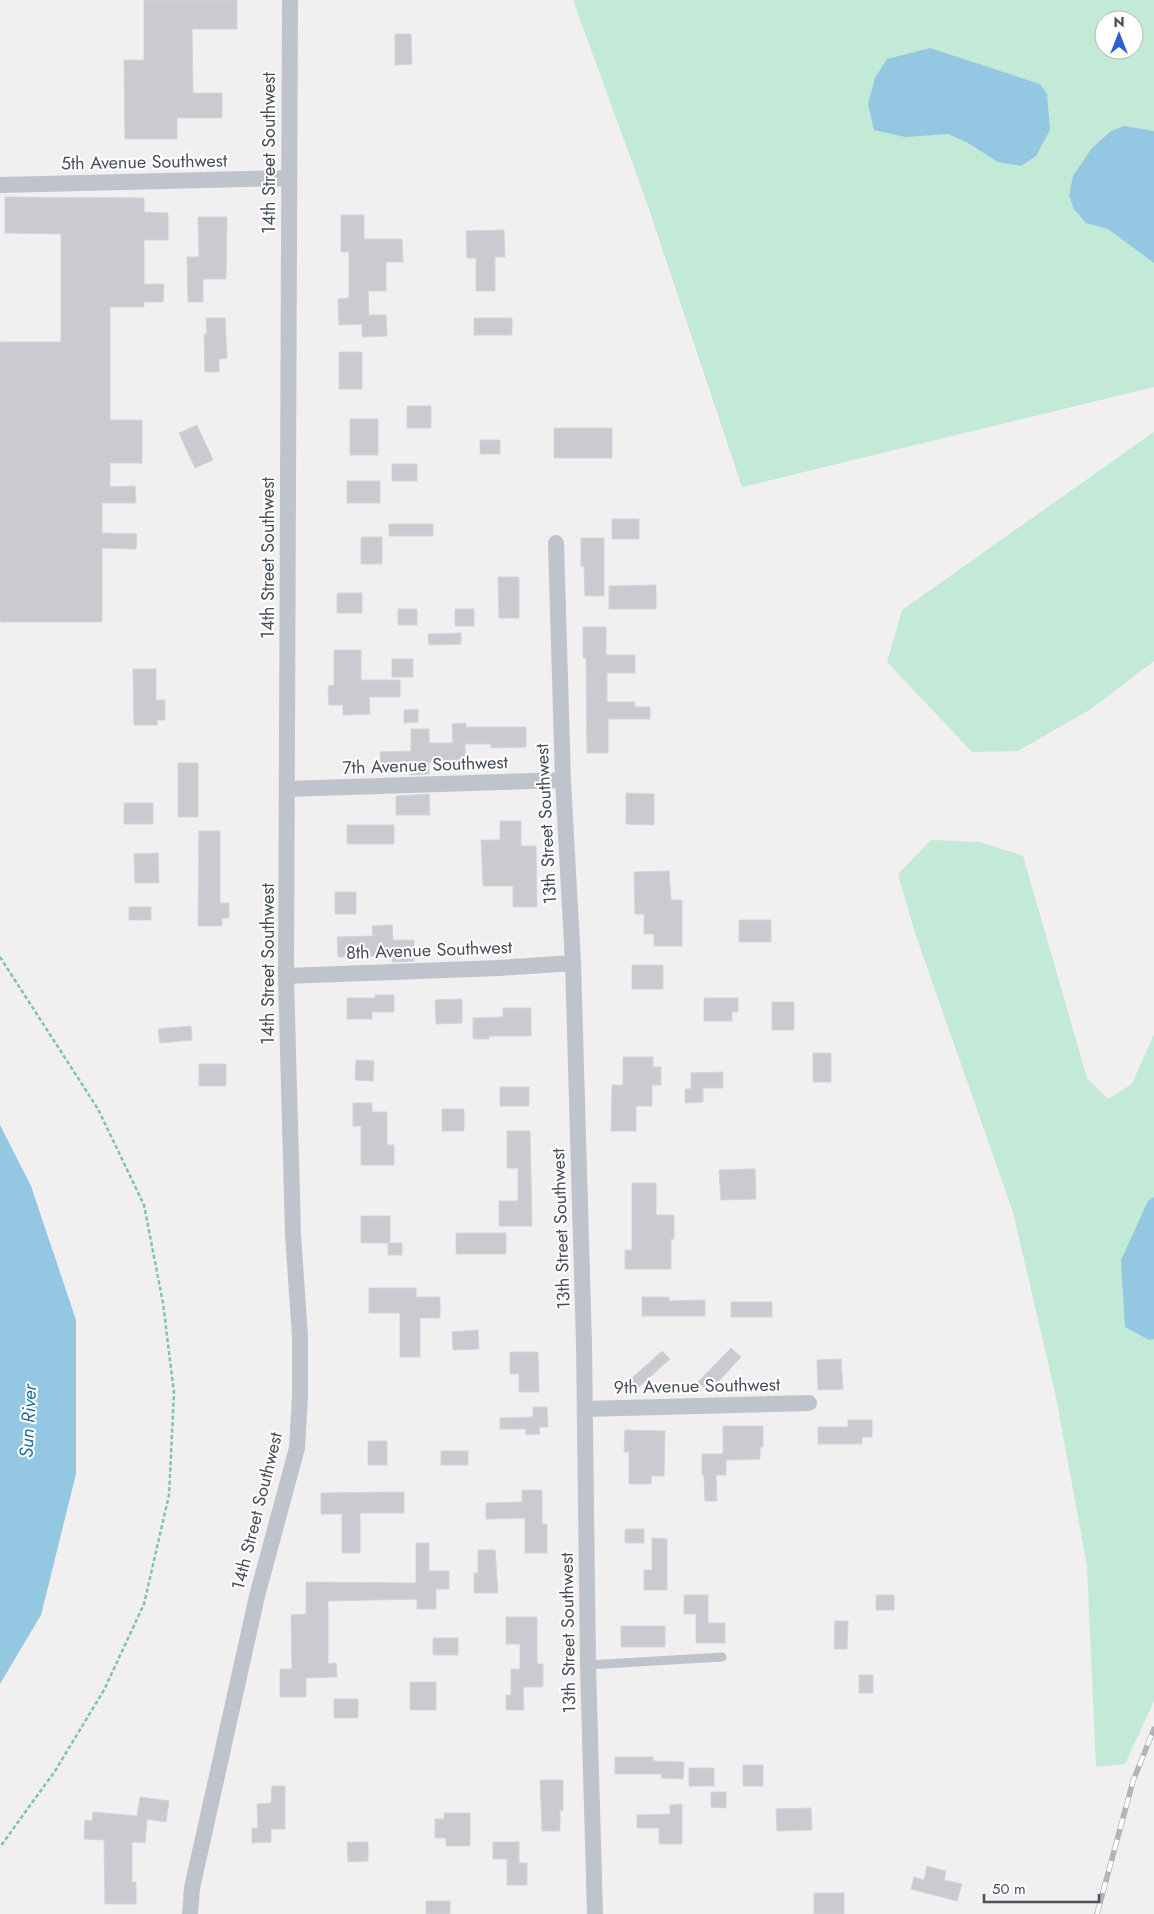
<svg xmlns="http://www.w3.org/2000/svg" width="1154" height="1914" font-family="Jost,sans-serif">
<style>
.green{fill:#c2ead6;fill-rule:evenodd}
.water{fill:#94c8e2}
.building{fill:#c9cbd1;stroke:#d4d5da}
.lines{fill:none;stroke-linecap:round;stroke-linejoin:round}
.path{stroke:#7ec4aa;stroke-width:2.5;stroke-dasharray:4 2.5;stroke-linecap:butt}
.service{stroke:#bfc4cc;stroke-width:9}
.minor{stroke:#bfc4cc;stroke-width:16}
.rail-casing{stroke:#b2b4b8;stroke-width:5.5}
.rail{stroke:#fff;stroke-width:4;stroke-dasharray:11;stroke-linecap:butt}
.labels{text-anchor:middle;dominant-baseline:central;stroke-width:4;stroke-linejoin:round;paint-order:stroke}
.street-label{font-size:18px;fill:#49505a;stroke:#fff}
.water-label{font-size:19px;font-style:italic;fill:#1c709a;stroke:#fff}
</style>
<rect width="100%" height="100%" fill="#f1efef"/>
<!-- green -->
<path class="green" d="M573,0H1154V387L742,487L647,203ZM1104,20H1134V50H1104Z
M1154,432V661L1091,709L1018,751L972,752L887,662L902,610Z
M931,840L980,842L1023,856L1087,1078L1108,1099L1132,1084L1154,1034V1701L1125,1764L1096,1767L1087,1566L1056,1397L1013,1212L915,933L898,874Z"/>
<!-- water -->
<path class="water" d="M930,48L1040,84L1047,94L1050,130L1036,156L1021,166L998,162L968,143L948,134L905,137L874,130L868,104L875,78L887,59Z
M1124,126L1154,131V263L1108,229L1086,223L1074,209L1069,196L1073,176L1092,148L1111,131Z
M0,1125L31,1186L76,1320V1474L41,1615L0,1684Z
M1154,1197V1339L1149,1340L1125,1327L1121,1260L1148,1201Z"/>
<!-- building -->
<path class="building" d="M144,0H237V29H192L193,93H222V118H177V139H125L124,60H144Z
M395,34H411L412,64L395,65Z
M5,197L144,198V212L168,213V240H144V284H164L163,302H144V307H110V420H142V463H110V487L135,486L136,503H102V533L137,534L136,549L102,548V622H0V342H61V234L5,233Z
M341,215H364V239H402L403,262H386V291H368L369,315H386L387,336L362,337V324L339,325L338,299L349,298V252H341Z
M198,217H227L226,279H203V302H188L187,257H199Z
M504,230L505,257H495V291H476V258H467L466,231Z
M206,318H225L227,358L219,359V372H205L204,334H207Z
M474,318H512V335H474Z
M339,352H362V389H339Z
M407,406H431V428H407Z
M350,419H378V455H350Z
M197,425L213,460L195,468L179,433Z
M554,428H612V458H554Z
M480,440H500V454H480Z
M392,464H417V481H392Z
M347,481H380V503H347Z
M612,519H639V539H612Z
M389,524H433V536H389Z
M361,537H382V564H361Z
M581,538H604V596H585L584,566H581Z
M498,577H519V618H499Z
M656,585V609H609V586Z
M337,593H362V613H337Z
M398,609H417V625H398Z
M455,609H474V626H455Z
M583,627H606V655H635V673H607V702H635V707H650V719H608V753H587L586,658H583Z
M461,633V644L429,645L428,634Z
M334,650H361V680H400V697H369L370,714L343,715V705H329L328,686L334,685Z
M392,659H413V677H392Z
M133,669H156V700H165V720H157V725H134Z
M418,709V722L404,723V710Z
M466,723V727H526V747L491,748V744H465L466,762H429V774L411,775V772L381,773L380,752L411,751V729H429V743H453L452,724Z
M178,763H198V817H178Z
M626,793L654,794V825L626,824Z
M429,794L430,815H396V796Z
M124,803H153V824H124Z
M500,821H521V846H536L537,907H513V886H483L481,840H500Z
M347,825H394V844H347Z
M199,831H220V903H229V918H222V926H198Z
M158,853L159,883H135L134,854Z
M669,871L671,900H682V946H654V934H644V914H635L634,872Z
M335,892H356V914H335Z
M129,907H151V920H129Z
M739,920H771V942H739Z
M392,925L393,940H414V961L392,962V956L338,957L337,937L373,936L372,926Z
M632,965H663V989H632Z
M375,995H394V1012H372V1019H347V998H375Z
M704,998H738V1012H732V1021H704Z
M462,999V1023L436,1024L435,1000Z
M772,1002H794V1030H772Z
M503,1008H531V1036H489V1039H473V1018L503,1017Z
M191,1026L192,1040L160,1043L158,1029Z
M813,1053H831V1082H813Z
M623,1057H653V1067H661V1085H652V1106H636V1131H611L612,1085H623Z
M356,1060L374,1061L373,1081L355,1080Z
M199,1064H226V1086H199Z
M723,1072V1088H703V1102L685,1103V1089H691V1073Z
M500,1087H529V1106H500Z
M353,1103H372V1112H387V1145H394V1165H361V1126H353Z
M442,1109H464V1131H442Z
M507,1131H530L532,1226H499V1201H518V1168H507Z
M755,1169L756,1199L721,1200L719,1170Z
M632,1183H656V1215H674V1239H671V1269H625V1250H632Z
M361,1216H390V1243H361Z
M456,1233H506V1254H456Z
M388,1243H402V1255H388Z
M369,1288H416V1297H440V1318H420V1357H400V1313H369Z
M642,1297H669V1301L705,1300V1316H642Z
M731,1302H772V1317H731Z
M478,1330L479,1349L453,1350L452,1332Z
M731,1348L741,1357L709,1392L698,1382Z
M662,1351L670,1359L630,1395L623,1386Z
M510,1352H538L539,1392H519V1374H510Z
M841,1359L843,1389L818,1390L817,1360Z
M533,1407H547L548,1427H539L540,1434L526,1435V1429H500V1418L533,1417Z
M848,1420H872V1437H862V1444H818V1427H848Z
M723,1426H763V1447H760V1459L726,1460V1475H716L717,1501H705L704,1475H702V1454H723Z
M625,1430L665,1431L664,1476H651V1484H629V1452H624Z
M368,1441H387V1465H368Z
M441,1451H468V1465H441Z
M522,1490H542V1524H547V1553H525V1518L486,1519V1503L522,1502Z
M404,1492V1513H360V1553H342V1514H321V1493Z
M625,1529H644V1543H625Z
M652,1538L667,1539V1590H644V1570H652Z
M416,1543H429V1571H449V1589H436V1609H417V1599L328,1601V1664L336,1663L337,1677L306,1678V1697H280V1669H292L291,1615L306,1614V1582L416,1583Z
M478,1550H495L498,1593H474V1573H478Z
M684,1595H708V1623H725V1643H696V1614H684Z
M876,1595H894V1610H876Z
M506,1617H537V1664H543V1687H523L524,1710H506V1695H511V1669H520V1644H506Z
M835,1621H848L847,1649H834Z
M621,1626H665V1647H621Z
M433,1638H458V1655H433Z
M859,1675H873V1693H859Z
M410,1682H436V1710H410Z
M334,1699H358V1718H334Z
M615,1757H653V1761L684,1762L683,1779L661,1778L662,1774H615Z
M743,1765H763V1786H743Z
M689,1768H714V1786H689Z
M540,1780H563V1810H560V1831H542Z
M272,1786H285V1829H271V1842L252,1843V1828H258L257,1804L271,1803Z
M711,1792H726V1808L711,1807Z
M140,1797L169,1801L166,1822L147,1819L145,1843L132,1842V1882H136V1904H105L104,1840L84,1839L85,1820L92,1821L93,1812L137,1816Z
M682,1804V1844H659V1828H637V1815L670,1814V1805Z
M811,1808L812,1830L777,1831L776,1809Z
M444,1813H470V1846H446V1838H435V1819H444Z
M347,1842H368V1861L348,1862Z
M493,1842H519V1863H527V1885H507V1859H493Z
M927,1866L946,1871L944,1880L962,1884L957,1901L911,1889L914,1877L924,1880Z
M814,1893H844V1914H814Z
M426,1901H450V1914H426Z"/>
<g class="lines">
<!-- path -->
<path class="path" d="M0,957L98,1109L144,1205L163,1303L174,1393L169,1495L144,1604L104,1690L55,1771L0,1847"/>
<!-- service -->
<path class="service" d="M588,1665L722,1657"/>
<!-- minor -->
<path class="minor" d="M0,185L289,178
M556,543L563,780L573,963L584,1344L588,1665L595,1914
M287,789L563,780
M286,976L499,968L573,963
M585,1409L809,1403
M190,1914L192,1888L257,1596L297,1448L300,1396V1337L293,1234L286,976L290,0"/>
<defs>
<path id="rail" d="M1097,1914L1133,1781L1154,1729"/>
</defs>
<!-- rail casing -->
<use href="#rail" class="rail-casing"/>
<!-- rail -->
<use href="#rail" class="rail"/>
</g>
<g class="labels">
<!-- street labels -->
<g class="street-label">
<text transform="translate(269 153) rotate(-90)">14th Street Southwest</text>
<text transform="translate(144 162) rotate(-1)">5th Avenue Southwest</text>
<text transform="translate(268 558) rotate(-90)">14th Street Southwest</text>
<text transform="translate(425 765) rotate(-2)">7th Avenue Southwest</text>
<text transform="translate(546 824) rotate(-93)">13th Street Southwest</text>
<text transform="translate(429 950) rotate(-2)">8th Avenue Southwest</text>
<text transform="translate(268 964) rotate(-90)">14th Street Southwest</text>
<text transform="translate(561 1229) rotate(-92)">13th Street Southwest</text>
<text transform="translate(697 1386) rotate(-1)">9th Avenue Southwest</text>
<text transform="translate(257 1511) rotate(-76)">14th Street Southwest</text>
<text transform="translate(568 1633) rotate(-91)">13th Street Southwest</text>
</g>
<!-- water labels -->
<g class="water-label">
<text transform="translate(28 1421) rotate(-87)">Sun River</text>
</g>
</g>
<!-- north arrow -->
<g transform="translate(1119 35)"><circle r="24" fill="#ffffff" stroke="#b6b9bd"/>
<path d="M0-4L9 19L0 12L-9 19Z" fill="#2d5fcd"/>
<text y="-8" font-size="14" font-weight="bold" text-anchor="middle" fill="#49505a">N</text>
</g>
<!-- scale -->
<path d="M984 1894v8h115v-8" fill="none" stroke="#49505a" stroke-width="2.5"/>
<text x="992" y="1894" font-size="15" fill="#49505a" stroke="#ffffff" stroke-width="4" paint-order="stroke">50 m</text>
</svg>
